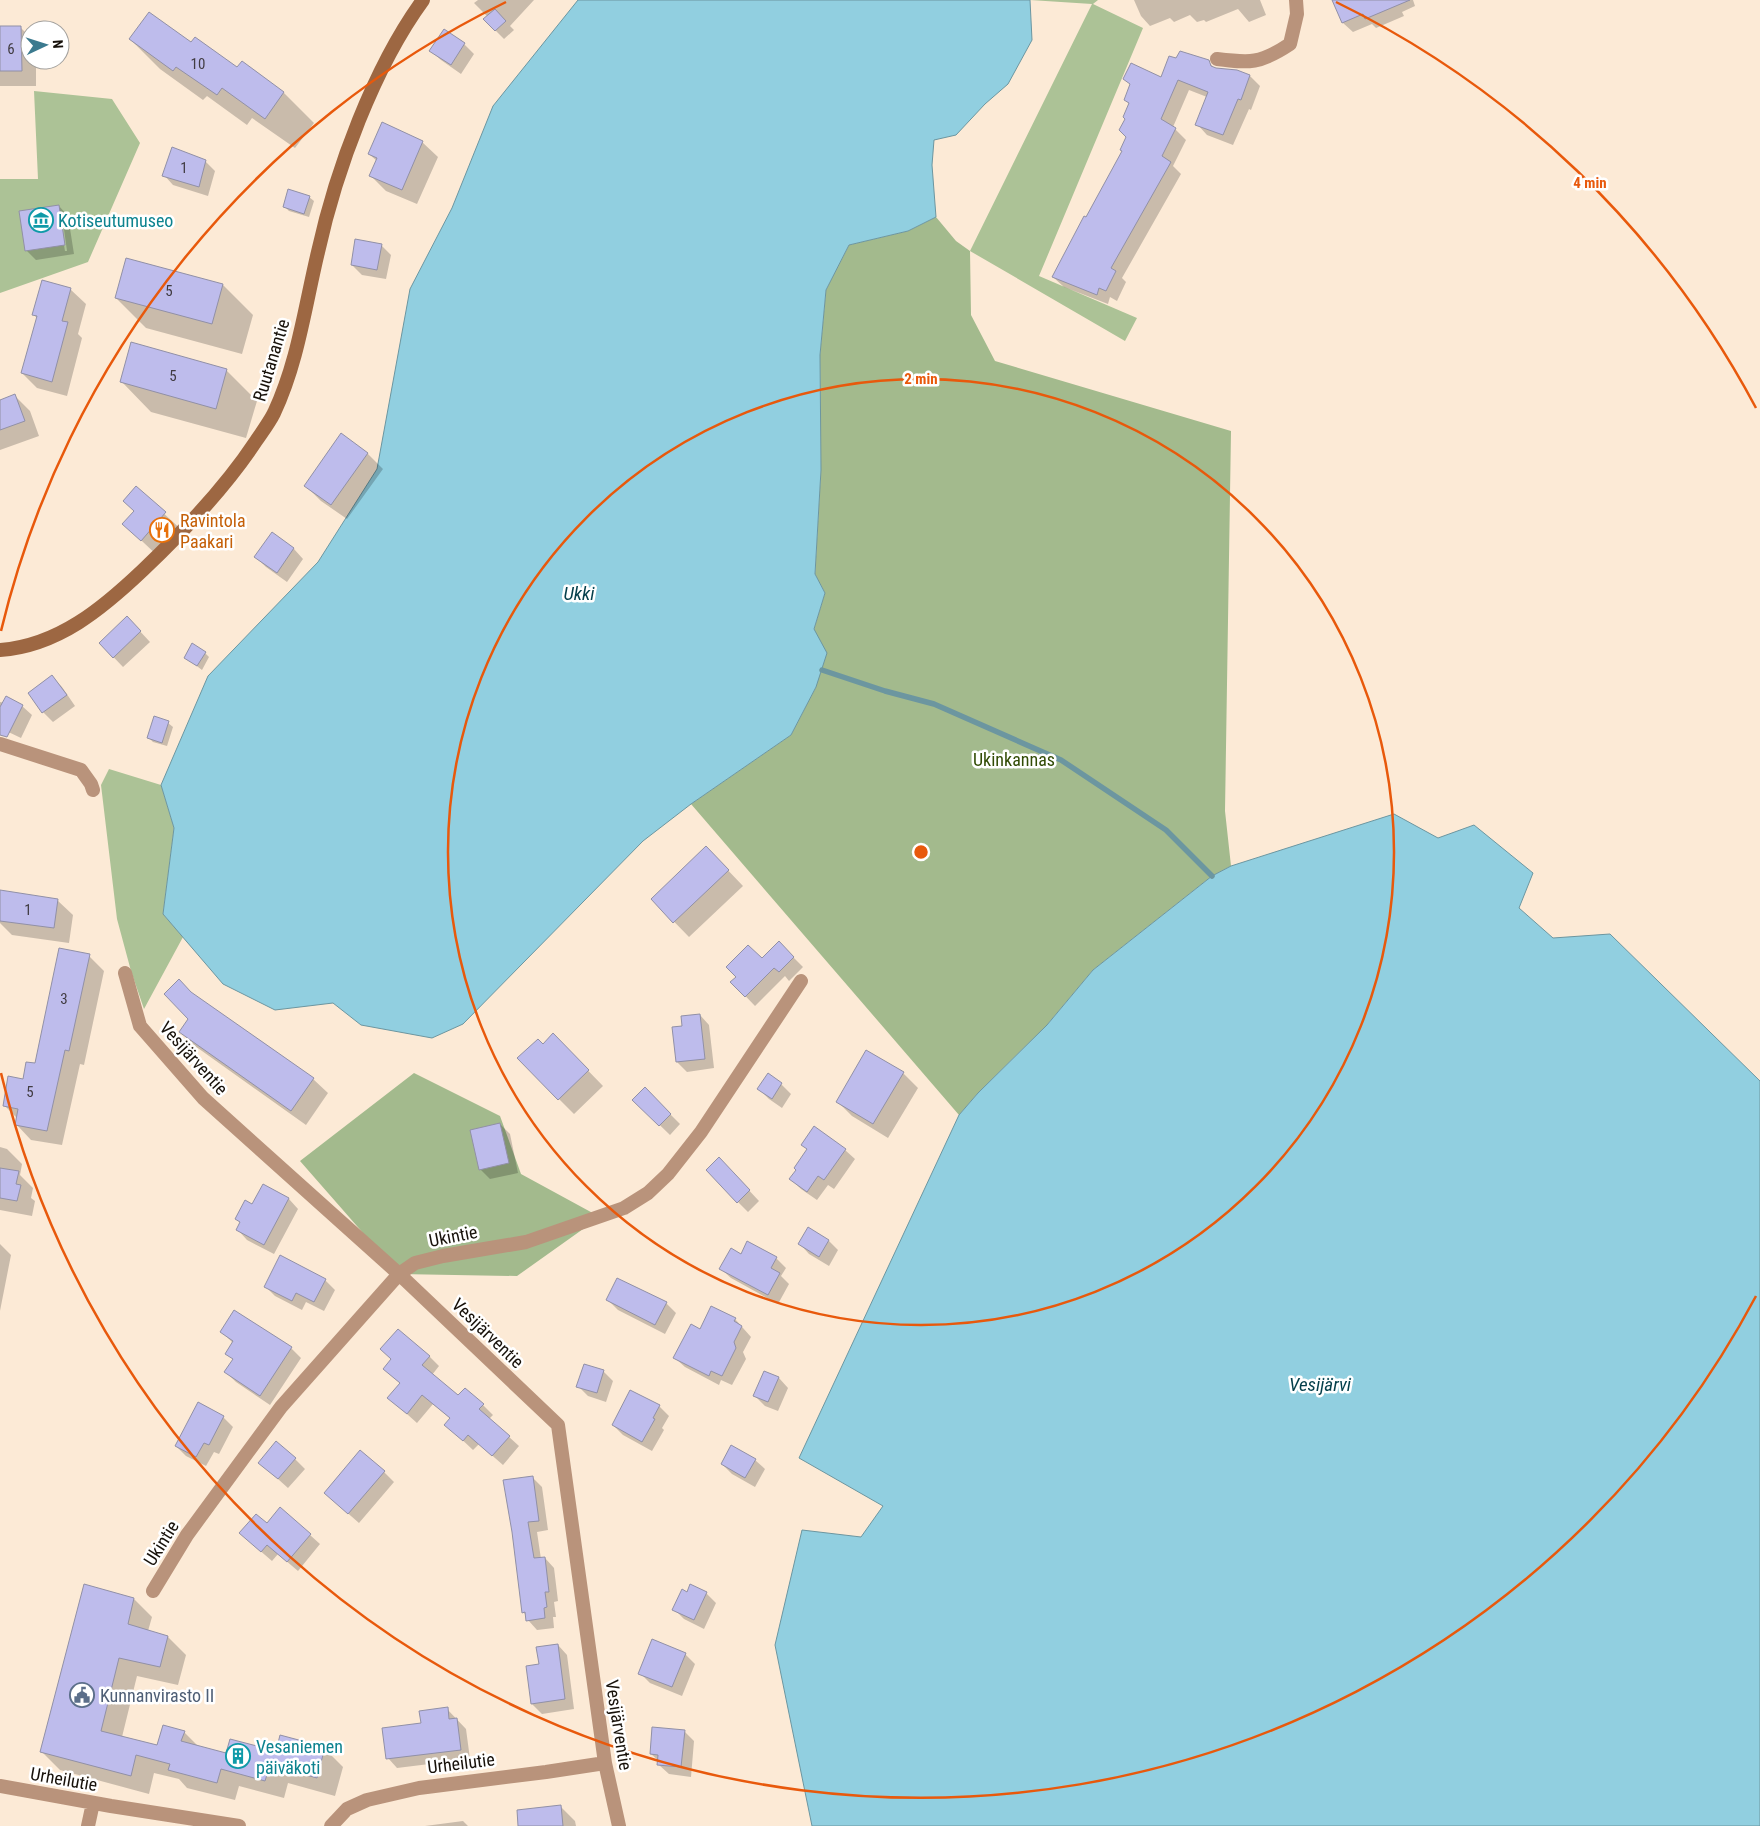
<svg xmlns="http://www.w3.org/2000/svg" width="1760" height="1826" font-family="'Roboto Condensed',sans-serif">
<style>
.green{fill:#acc296}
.forest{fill:#a3ba8d}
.water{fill:#91cfe0;stroke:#6c96a0}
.shadow{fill:#0003;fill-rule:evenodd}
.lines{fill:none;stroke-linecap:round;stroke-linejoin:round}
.stream{stroke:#6c96a0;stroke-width:5.5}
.building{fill:#bebcec;stroke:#9190a6}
.minor{stroke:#b9937b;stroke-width:14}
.secondary{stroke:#9d6742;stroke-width:14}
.ring{fill:none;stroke:#e8590c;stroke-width:2.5}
.labels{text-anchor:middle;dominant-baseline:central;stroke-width:5;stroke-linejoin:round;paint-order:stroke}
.number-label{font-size:15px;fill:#413c42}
.culture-label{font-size:18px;fill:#0d838f;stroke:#fff;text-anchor:start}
.street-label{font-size:18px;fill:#17110a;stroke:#fff}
.food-label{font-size:18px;fill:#c56008;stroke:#fff;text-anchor:start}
.park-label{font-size:18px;fill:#324c06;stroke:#fff}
.service-label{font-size:18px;fill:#4e5e75;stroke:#fff;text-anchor:start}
.water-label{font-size:19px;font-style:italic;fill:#043f4b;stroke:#fff}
.centre{fill:#e8590c;stroke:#fff;stroke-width:2.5}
.ring-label{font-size:15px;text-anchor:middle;font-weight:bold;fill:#e8590c;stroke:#fff;stroke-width:5;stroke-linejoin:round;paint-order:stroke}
</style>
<rect width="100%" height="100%" fill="#fcead6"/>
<!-- green -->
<path class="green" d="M1030,0H1098L1093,4L1143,28L1039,276L1137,318L1125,341L970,251L1092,4Z
M34,91L112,99L140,143L88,262L0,293V179H38Z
M109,769L161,785L174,828L163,914L183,937L144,1009L131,971L117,919L101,785Z"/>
<!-- forest -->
<path class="forest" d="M936,217L956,241L970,251L971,315L995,361L1231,431L1225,811L1231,866L1212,876L1093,970L1047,1025L978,1093L959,1115L691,804L791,735L816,687L814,629L825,593L815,574L821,470L820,355L826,290L849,245L908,231Z
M414,1073L500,1116L521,1174L600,1217L517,1276L399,1274L300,1161Z"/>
<!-- water -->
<path class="water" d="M578,0H1030L1032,40L1008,84L985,104L956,135L934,140L932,165L936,217L908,231L849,245L826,290L820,355L821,470L815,574L825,593L814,629L827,653L816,687L791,735L691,804L643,841L463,1024L432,1038L361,1025L333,1003L275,1010L223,984L163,914L174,828L161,785L208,676L318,562L377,469L410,289L452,208L493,106Z
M1394,814L1438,838L1474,825L1533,873L1519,908L1553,938L1610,934L1760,1081V1826H812L775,1645L802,1530L861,1537L883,1506L799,1458L959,1115L978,1093L1047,1025L1093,970L1212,876L1231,866Z"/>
<!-- shadow -->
<path class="shadow" d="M478,0H534L510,26L514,30L504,39L485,20L488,17L474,3Z
M1134,0H1260L1266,15L1249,22L1238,9L1206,22L1204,20L1197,22L1190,15L1174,22L1170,18L1150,26L1141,16Z
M1333,0H1413L1415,6L1402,12L1404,16L1376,28L1372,24L1353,32L1343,23Z
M0,28H21L30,37V60H36V86H0Z
M444,31L464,44L474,54L461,74L441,60L431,51Z
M130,39L191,44L238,69L242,63L284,93L314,123L295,148L252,118L247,125L207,96L203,100L160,69Z
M1208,61L1215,69L1250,76L1260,86L1251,110L1249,109L1233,145L1207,135L1197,124L1207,97L1189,90L1173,127L1186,140L1173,166L1181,174L1122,278L1126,282L1117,301L1110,297L1108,304L1064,287L1053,277L1123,151L1128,137L1126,119L1130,104L1125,100L1131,85L1124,79L1162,78Z
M422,142L438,157L417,204L386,191L371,176L377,161L369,154Z
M205,161L215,171L208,196L173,185L164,175Z
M309,197L314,201L309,217L289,211L284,206Z
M59,206L68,216L74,254L36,260L26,250ZM59,215H62L67,251H65Z
M381,245L391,255L386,279L362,275L352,265Z
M223,285L253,315L242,354L146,328L116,298Z
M70,289L86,304L78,334L82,338L67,396L37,388L22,373L37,318L33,314Z
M226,370L257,401L246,438L151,412L121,381Z
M15,396L30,411L39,436L0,450V401Z
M342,435L368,454L383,469L347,519L321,501L306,486Z
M136,488L185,533L162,560L124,524L135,512Z
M272,534L294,549L303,559L287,582L266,567L256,557Z
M137,628L150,642L123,667L100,643Z
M205,653L209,657L202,670L185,657Z
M52,677L62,687L75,706L53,722L43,712Z
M0,702L22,706L32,715L21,738L0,728Z
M168,723L173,727L167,746L153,742L148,737Z
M721,863L743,886L689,937L652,899Z
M0,897L57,900L73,915L69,943L12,935L0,923Z
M779,943L803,967L789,981L785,976L755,1006L732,982L762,960Z
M89,956L104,971L84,1065L80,1064L62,1145L31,1140L16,1124L17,1118L4,1105L36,1065Z
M192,994L313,1079L328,1093L306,1125L195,1046L180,1031L189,1018Z
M700,1015L709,1025L714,1068L687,1072L677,1062L683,1027Z
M543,1045L568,1050L603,1086L574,1114L559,1099Z
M903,1073L918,1088L888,1138L852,1116L837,1101Z
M781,1084L791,1094L782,1108L769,1099L759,1089Z
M645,1089L680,1124L670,1135L634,1100Z
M500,1124L510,1134L518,1173L490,1179L480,1169Z
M0,1147L7,1149L22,1164L20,1175L33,1188L31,1198L35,1201L32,1216L0,1210Z
M845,1150L855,1159L834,1189L828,1185L817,1200L801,1189L791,1179Z
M729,1169L759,1201L748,1212L738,1202Z
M263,1185L289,1199L298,1209L274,1254L247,1240L238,1230L241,1223L237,1219L252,1206Z
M808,1229L829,1241L838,1250L829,1266L809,1254L800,1244Z
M0,1244L11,1255L0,1311Z
M741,1255L776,1258L786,1268L781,1276L789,1284L778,1304L731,1278L721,1269Z
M325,1280L335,1290L324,1311L306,1302L302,1310L275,1296L265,1286Z
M608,1300L666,1303L676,1313L665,1334L618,1310Z
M735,1319L751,1337L743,1352L746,1359L732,1385L721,1380L719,1385L685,1367L675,1358L700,1330Z
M222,1332L291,1348L301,1358L270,1405L236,1382L226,1372L234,1360L227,1353L233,1343Z
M429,1356L439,1366L432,1375L458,1397L483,1405L493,1415L489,1419L519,1446L503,1465L479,1444L473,1450L456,1434L451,1419L433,1404L417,1423L389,1398L401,1384L384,1369Z
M603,1371L613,1381L606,1402L588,1396L578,1386Z
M765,1372L779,1378L788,1388L778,1411L765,1406L755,1396Z
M198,1404L223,1417L233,1427L219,1454L214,1452L206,1466L186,1456L176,1446Z
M659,1406L669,1416L662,1428L664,1430L652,1451L623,1435L613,1425Z
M295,1459L305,1469L288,1488L260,1463Z
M755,1460L765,1469L755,1487L732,1474L722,1464Z
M384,1472L394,1482L359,1523L335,1502Z
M532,1477L542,1487L548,1530L537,1532L541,1559L545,1558L554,1568L558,1601L554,1602L556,1617H553L554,1628L537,1630L528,1620L527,1616L523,1612L513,1532Z
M267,1525L310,1535L320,1544L298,1571L278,1554L272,1561L251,1543Z
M706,1593L716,1603L704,1629L684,1619L674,1609Z
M134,1599L152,1617L148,1631L168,1637L186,1655L178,1685L137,1676L122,1737L158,1747L184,1732L199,1747L227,1754L277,1753L325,1749L343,1767L335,1796L288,1783L284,1798L239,1786L235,1800L187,1788L179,1779L154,1773L149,1794L60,1770L42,1752Z
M558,1645L567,1655L574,1709L542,1714L532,1704L541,1665Z
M685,1654L695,1664L682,1696L650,1683L640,1673Z
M447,1709L466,1729L470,1759L397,1768L388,1758L422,1724Z
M684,1731L694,1741L691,1777L669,1774L659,1765V1761L651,1754Z
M560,1806L575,1821L576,1826H520Z
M463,1821L468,1826H425Z"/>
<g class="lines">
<!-- stream -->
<path class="stream" d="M822,670L885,691L934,704L1061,760L1166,830L1212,876"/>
</g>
<!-- building -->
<path class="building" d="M1332,0H1410L1365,19L1363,14L1342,23Z
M495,9L506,21L495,31L483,19Z
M149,12L191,42L195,37L237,67L242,61L284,92L265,119L222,88L217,95L176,67L173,71L129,39Z
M0,26H21L22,71H0Z
M444,29L465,43L451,65L429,51Z
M1180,51L1209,60L1211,66L1216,68L1237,70L1250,75L1241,100L1238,99L1223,135L1195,125L1208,92L1178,80L1161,119L1176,128L1162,156L1171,162L1111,268L1116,271L1106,291L1099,288L1097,295L1052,277L1084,216L1086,217L1122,151L1120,150L1126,137L1119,130L1125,119L1123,117L1129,103L1124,100L1130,84L1123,79L1131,63L1161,77L1169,56L1176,58Z
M382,122L423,141L402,190L369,176L377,158L368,154Z
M172,147L206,160L199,187L162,176Z
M288,189L310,196L304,214L283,207Z
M59,205L65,245L25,251L19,211Z
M355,239L382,244L377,270L351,265Z
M126,258L223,284L212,324L115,298Z
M42,280L71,288L62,321L68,322L52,382L21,373L37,316L32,315Z
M131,342L227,369L216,409L120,382Z
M15,394L25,421L0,430V400Z
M341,433L368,453L331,505L304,486Z
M136,486L166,512L141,541L122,524L134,511L123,501Z
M272,532L294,548L277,573L254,557Z
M127,616L141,631L113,658L99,643Z
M192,643L206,652L197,666L184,658Z
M52,675L67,695L42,713L28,693Z
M6,696L23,705L7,737L0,735V707Z
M154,716L169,721L162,743L147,738Z
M706,846L729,870L673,923L651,899Z
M0,890L58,899L54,928L0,921Z
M779,941L794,957L779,972L774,968L745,997L730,982L736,977L726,967L748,945L762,958Z
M59,948L90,954L69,1051L65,1050L47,1131L15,1125L18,1109L3,1106L8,1076L23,1079L26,1062L35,1063Z
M179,979L191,992L314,1078L291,1111L179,1032L188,1019L164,994Z
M700,1014L705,1059L676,1062L672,1027L682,1026L681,1016Z
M553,1033L589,1070L558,1100L517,1058L538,1039L543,1044Z
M866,1050L904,1072L873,1124L836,1102Z
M768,1073L782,1083L772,1099L757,1089Z
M645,1087L671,1114L659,1126L632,1100Z
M500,1123L509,1163L479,1170L470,1130Z
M814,1126L846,1149L824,1180L818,1176L807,1192L789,1179L796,1170L794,1168L807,1149L801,1145Z
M719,1157L750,1190L737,1203L706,1170Z
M0,1168L19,1171L16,1184L21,1185L17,1201L0,1198Z
M263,1184L289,1198L264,1245L236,1230L240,1222L235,1219L245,1200L252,1204Z
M808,1227L829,1240L819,1257L798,1244Z
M747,1241L777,1257L771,1268L780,1273L768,1295L719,1269L731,1248L741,1254Z
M280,1255L326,1279L314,1302L296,1293L292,1301L264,1287Z
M617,1278L667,1302L655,1325L606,1300Z
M711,1306L736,1318L734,1321L742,1326L734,1342L736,1348L722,1376L711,1371L709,1376L673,1358L691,1324L700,1329Z
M234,1310L292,1347L260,1396L224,1372L233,1359L225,1354L233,1341L220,1332Z
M398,1329L430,1356L422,1365L458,1395L465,1388L484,1404L479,1409L510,1436L492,1456L468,1435L463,1441L444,1425L450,1418L422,1395L407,1414L387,1398L400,1383L383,1369L391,1359L380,1349Z
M584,1364L604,1370L597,1393L576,1387Z
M764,1371L779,1377L768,1402L753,1396Z
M630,1390L660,1405L653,1418L655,1419L642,1442L612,1425Z
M198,1402L224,1416L209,1445L204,1443L196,1457L175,1446Z
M276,1441L296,1458L278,1479L258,1463Z
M731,1445L756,1459L745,1478L721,1464Z
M360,1450L385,1471L348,1514L324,1493Z
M533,1476L539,1521L528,1522L534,1558L545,1557L549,1592H545L547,1607L544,1608L545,1618L526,1621L525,1612L522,1613L512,1532L503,1480Z
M280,1507L311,1534L287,1562L267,1545L261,1552L239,1533L256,1514L267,1523Z
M84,1584L134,1598L128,1624L168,1636L160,1667L119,1658L101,1731L157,1745L163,1725L185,1731L181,1741L226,1753L230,1739L276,1751L280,1735L325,1747L317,1778L270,1765L265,1781L221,1769L217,1783L168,1770L170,1764L136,1755L131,1776L40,1752Z
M690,1584L707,1592L694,1620L672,1610L682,1589L687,1592Z
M652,1639L686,1653L672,1687L638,1674Z
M558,1644L565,1699L531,1704L526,1666L539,1664L536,1647Z
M448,1707L449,1719L457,1718L461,1750L386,1759L382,1728L421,1723L419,1711Z
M652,1727L685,1730L681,1767L657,1765L658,1755L650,1754Z
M561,1805L563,1826H518L517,1810Z"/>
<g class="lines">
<!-- minor -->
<path class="minor" d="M1217,59C1250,63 1260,64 1290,44L1297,14L1296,0
M0,744L81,770L91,784L93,790
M125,973L140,1026L203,1098L399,1274L558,1425L605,1763L619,1826
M153,1591L187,1535L281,1407L399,1274L415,1263L443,1256L526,1242L624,1208L648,1193L668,1174L701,1132L801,981
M0,1786L111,1806L239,1826
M88,1826L93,1803
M331,1826L347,1809L367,1800L419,1788L546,1772L605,1763"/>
<!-- secondary -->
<path class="secondary" d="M0,650C58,646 103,608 143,570C184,531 225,488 256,441C262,432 269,423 274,413C298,362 305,306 318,252C336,170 374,67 423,0"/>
</g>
<!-- distance rings -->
<g class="ring">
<circle cx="921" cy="852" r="473"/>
<path d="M1756 1296A946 946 0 0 1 1 1073M1 631A946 946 0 0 1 506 2M1336 2A946 946 0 0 1 1756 408"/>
</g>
<!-- icons -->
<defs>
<symbol id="museum-ring" viewBox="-11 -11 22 22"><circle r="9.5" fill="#fff" stroke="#0f9aa8" stroke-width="1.5"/><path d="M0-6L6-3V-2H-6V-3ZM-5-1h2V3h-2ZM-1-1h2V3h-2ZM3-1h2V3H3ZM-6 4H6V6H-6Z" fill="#0f9aa8"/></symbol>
<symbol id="restaurant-ring" viewBox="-11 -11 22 22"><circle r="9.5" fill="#fff" stroke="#e8710a" stroke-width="1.5"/><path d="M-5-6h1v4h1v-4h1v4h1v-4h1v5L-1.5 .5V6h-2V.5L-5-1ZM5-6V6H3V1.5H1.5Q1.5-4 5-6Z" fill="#e8710a"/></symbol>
<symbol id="civic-ring" viewBox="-11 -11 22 22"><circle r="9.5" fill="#fff" stroke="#5c6f8a" stroke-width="1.5"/><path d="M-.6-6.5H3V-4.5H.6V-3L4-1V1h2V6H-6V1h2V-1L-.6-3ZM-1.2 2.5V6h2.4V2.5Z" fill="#5c6f8a"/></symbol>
<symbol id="building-ring" viewBox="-11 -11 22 22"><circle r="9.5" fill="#fff" stroke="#0f9aa8" stroke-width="1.5"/><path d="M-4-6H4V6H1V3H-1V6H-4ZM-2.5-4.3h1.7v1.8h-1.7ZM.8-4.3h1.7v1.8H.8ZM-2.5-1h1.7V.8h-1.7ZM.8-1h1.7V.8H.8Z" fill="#0f9aa8"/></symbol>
</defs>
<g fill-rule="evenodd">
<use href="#museum-ring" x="27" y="206" width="28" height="28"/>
<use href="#restaurant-ring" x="148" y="516" width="28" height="28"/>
<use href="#civic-ring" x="68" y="1681" width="28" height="28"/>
<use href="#building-ring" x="224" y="1742" width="28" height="28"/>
</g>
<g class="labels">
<!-- number labels -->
<g class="number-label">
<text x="11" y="49">6</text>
<text x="198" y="64">10</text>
<text x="184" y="168">1</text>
<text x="169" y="291">5</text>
<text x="173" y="376">5</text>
<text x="28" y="910">1</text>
<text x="64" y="999">3</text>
<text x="30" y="1092">5</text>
</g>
<!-- culture labels -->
<g class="culture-label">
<text x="58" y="220">Kotiseutumuseo</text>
<text x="256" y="1746">Vesaniemen<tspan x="256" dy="21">päiväkoti</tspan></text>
</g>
<!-- street labels -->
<g class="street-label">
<text transform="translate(271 360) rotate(-73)">Ruutanantie</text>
<text transform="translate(194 1058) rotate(48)">Vesijärventie</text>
<text transform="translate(453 1236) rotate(-11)">Ukintie</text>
<text transform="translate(488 1333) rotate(44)">Vesijärventie</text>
<text transform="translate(161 1543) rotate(-58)">Ukintie</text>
<text transform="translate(619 1725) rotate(81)">Vesijärventie</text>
<text transform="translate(461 1763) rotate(-7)">Urheilutie</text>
<text transform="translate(64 1779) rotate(10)">Urheilutie</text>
</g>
<!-- food labels -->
<g class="food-label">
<text x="180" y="520">Ravintola<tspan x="180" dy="21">Paakari</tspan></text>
</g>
<!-- park labels -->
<g class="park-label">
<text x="1014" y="759">Ukinkannas</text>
</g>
<!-- service labels -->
<g class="service-label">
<text x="100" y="1695">Kunnanvirasto II</text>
</g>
<!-- water labels -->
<g class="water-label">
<text x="579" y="593">Ukki</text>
<text x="1320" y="1384">Vesijärvi</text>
</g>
</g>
<circle cx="921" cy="852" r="8" class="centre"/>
<g class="ring-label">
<text x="1590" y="188">4 min</text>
<text x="921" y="384">2 min</text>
</g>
<!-- north arrow -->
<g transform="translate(45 45) rotate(86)"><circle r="24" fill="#ffffff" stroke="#a2a09d"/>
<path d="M0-4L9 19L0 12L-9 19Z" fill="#3b7a8f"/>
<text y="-8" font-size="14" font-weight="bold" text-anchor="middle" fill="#17110a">N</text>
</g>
</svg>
